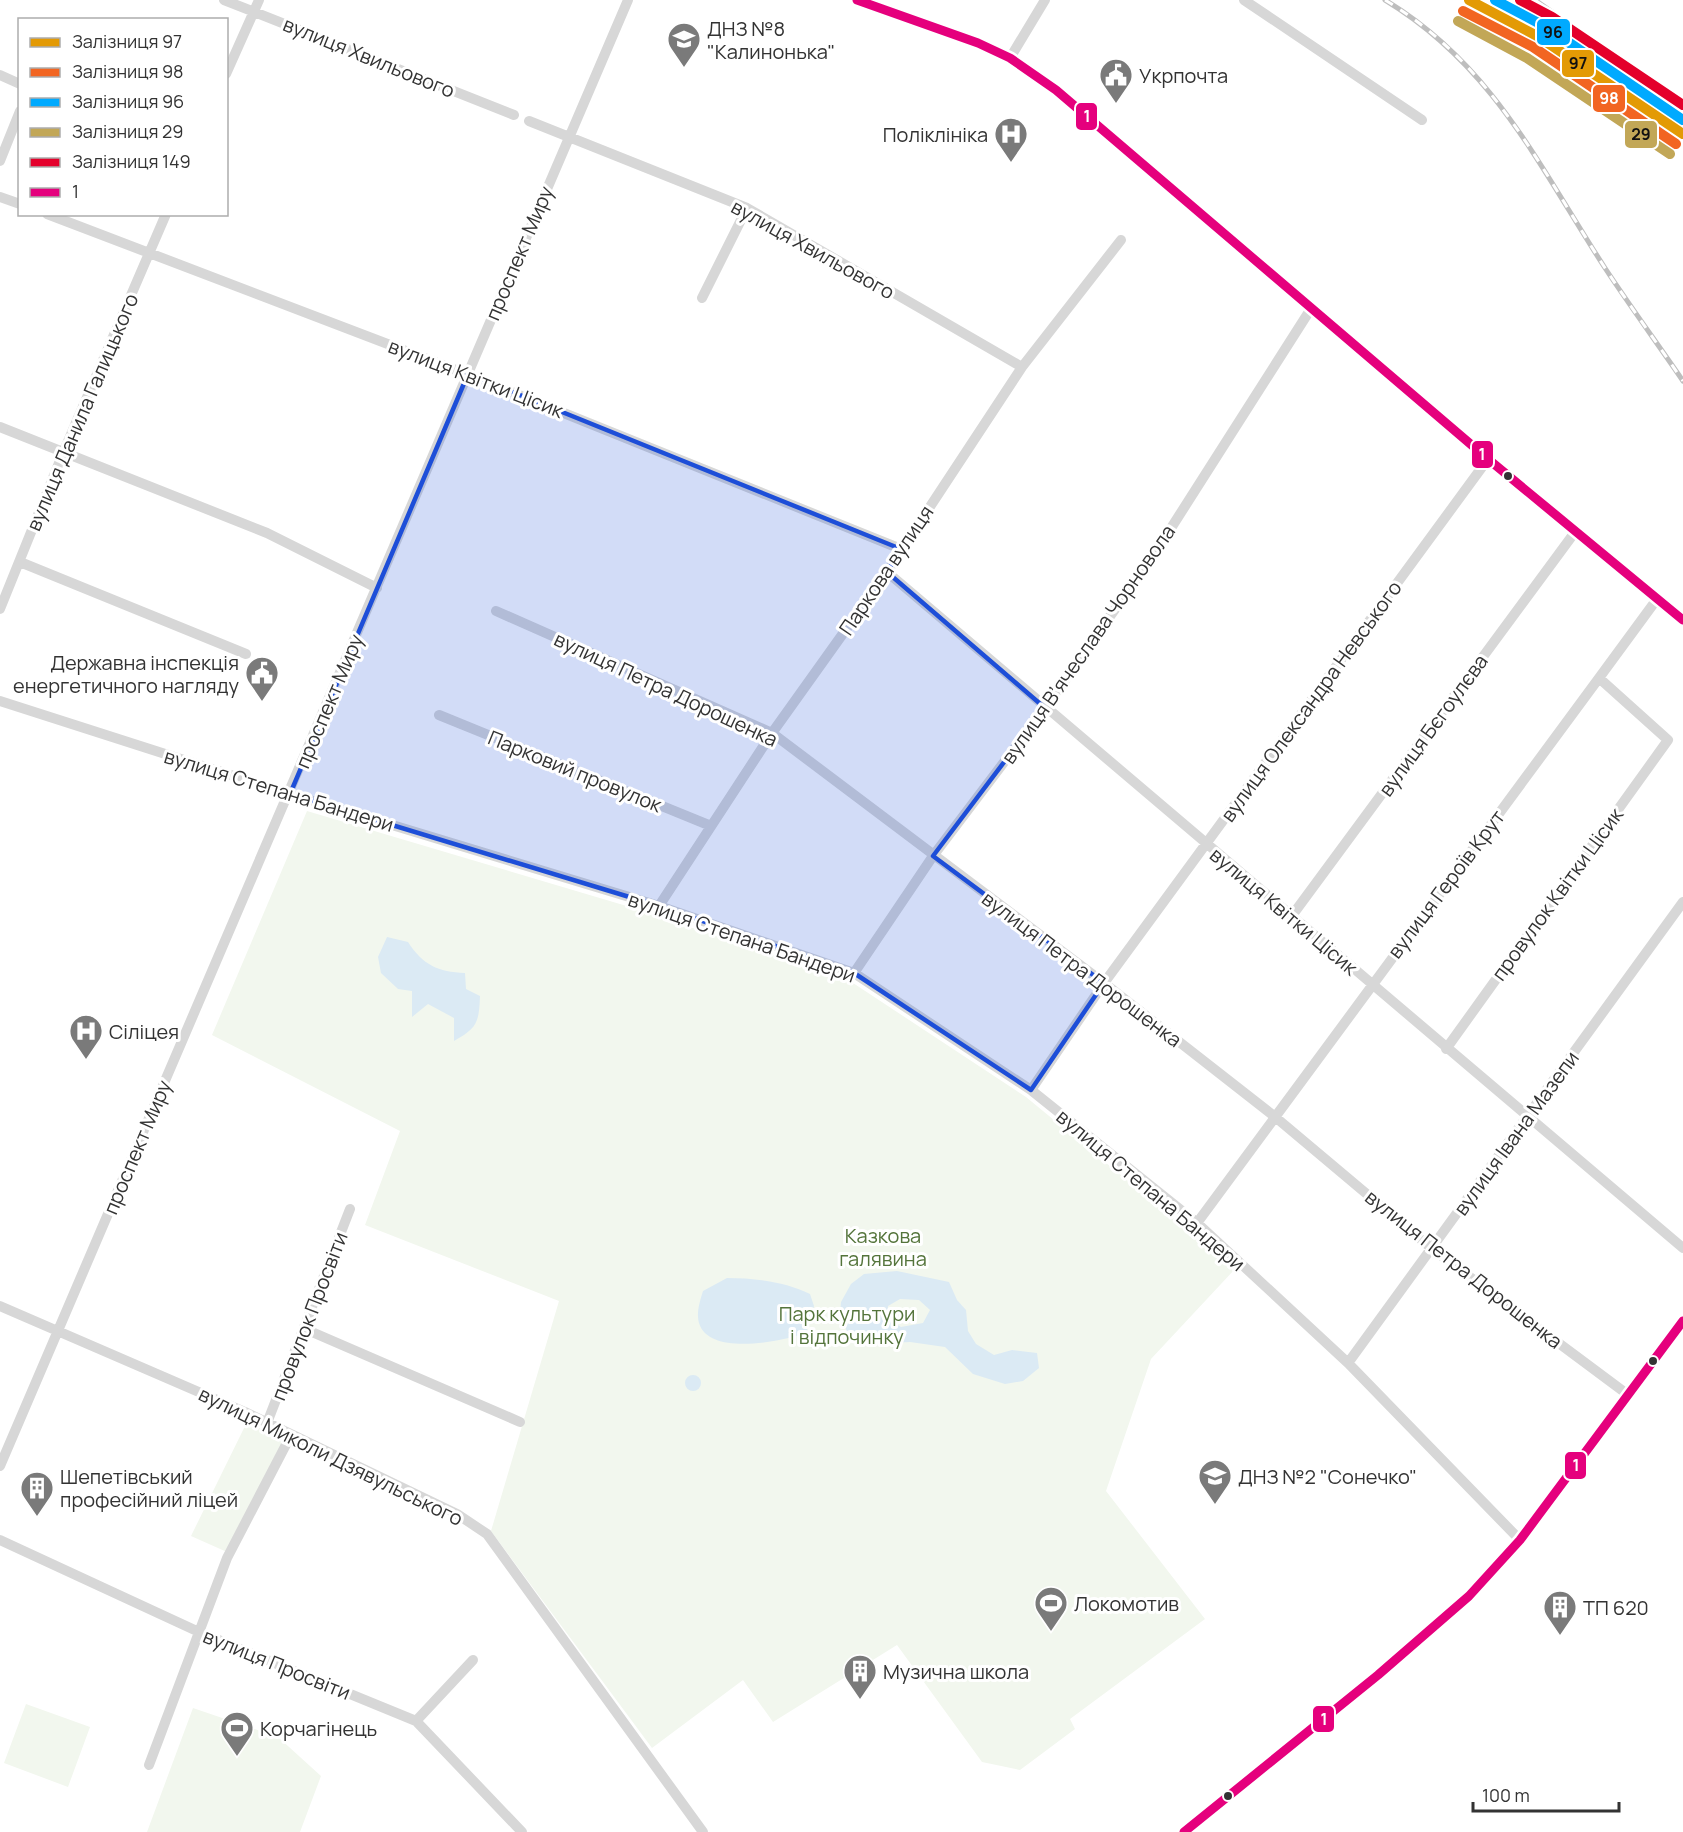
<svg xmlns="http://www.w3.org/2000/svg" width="1683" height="1832" font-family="Manrope,sans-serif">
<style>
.green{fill:#f2f7ee}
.water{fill:#dbeaf4;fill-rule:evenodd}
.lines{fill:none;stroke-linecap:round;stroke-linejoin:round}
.street{stroke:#d7d7d7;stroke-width:10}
.rail-casing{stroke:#bebebe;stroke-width:5}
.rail{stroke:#fff;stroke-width:3;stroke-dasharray:9;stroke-linecap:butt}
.bus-1-casing{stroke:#fff;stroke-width:14}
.bus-1{stroke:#e5007d;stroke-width:9}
.rail-1-casing{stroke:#fff;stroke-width:15}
.rail-2-casing{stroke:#fff;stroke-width:15}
.rail-3-casing{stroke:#fff;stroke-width:15}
.rail-4-casing{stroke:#fff;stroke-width:15}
.rail-5-casing{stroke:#fff;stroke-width:15}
.rail-1{stroke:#e39a05;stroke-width:10}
.rail-2{stroke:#f26522;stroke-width:10}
.rail-3{stroke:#0af;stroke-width:10}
.rail-4{stroke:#c2a757;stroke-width:10}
.rail-5{stroke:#e4002b;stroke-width:10}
.marked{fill:#1d4ed8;fill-opacity:0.2;stroke:#1d4ed8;stroke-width:4.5;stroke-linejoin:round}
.bus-dot{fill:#333;stroke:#fff;stroke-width:2}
.labels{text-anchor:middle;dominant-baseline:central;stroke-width:6;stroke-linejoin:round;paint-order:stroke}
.poi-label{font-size:20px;fill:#333;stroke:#fff;text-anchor:start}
.street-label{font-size:20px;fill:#333;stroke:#fff}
.park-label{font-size:20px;fill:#54743b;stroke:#fff}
.line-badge{stroke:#fff;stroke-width:2}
.badge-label{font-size:16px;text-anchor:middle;font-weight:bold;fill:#fff}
.pale-badge-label{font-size:16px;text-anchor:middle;font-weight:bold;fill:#111}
</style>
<rect width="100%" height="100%" fill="#fff"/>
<!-- green -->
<path class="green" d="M307,811L630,907L850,981L1026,1097L1235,1269L1151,1359L1106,1491L1205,1619L1070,1719L1075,1729L1020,1770L982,1762L897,1645L773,1722L743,1680L652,1748L491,1531L559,1301L365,1225L400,1131L212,1035Z
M247,1422L281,1438L282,1445L227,1552L191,1536Z
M26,1704L90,1727L68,1787L4,1763Z
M193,1708L278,1737L321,1776L300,1832H147Z"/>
<!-- water -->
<path class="water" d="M387,937L408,942C423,965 438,972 465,973L466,989L480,996C479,1023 477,1028 454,1041V1018L428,1004L412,1017V991L398,989L381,973L378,957Z
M897,1271L949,1282L957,1300L966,1310L968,1331L976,1344L994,1355L1012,1350L1037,1353L1039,1368L1023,1381L1005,1384L973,1374L945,1347L910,1342L872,1344L861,1336L850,1339L840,1314L841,1302L851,1284L864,1274ZM900,1299L919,1300L930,1310L923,1323L901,1327L887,1318L888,1306Z
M727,1278C755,1278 786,1282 810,1294L814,1306L806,1333C783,1341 709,1357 699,1323C696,1313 700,1301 703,1291Z
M685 1383a8 8 0 1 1 16 0a8 8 0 1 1-16 0Z"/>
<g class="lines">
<!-- street -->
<path class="street" d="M224,0L514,115
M857,0L978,43L1010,58L1056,90L1488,459L1683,620
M1244,0L1422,120
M1010,58L1045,0
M226,74L259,0
M0,75L20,84
M529,121L747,208L1022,367
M0,161L20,111
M0,197L20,204
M47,214L482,380L901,549
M702,298L747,208
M0,427L267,533L377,588
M20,562L246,654
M887,572L1683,1248
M0,609L63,453L166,214
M496,611L772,733L1104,983L1274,1116L1431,1248L1627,1394
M1599,678L1657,599
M0,701L290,794L659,906L854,973L1031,1090L1197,1223L1348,1363L1520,1540
M439,715L711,826
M659,906L772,733L887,572L1022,367L1121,240
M1291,917L1575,532
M854,973L933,856L1045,708L1159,547L1312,307
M1031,1090L1104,983L1488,459
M1197,1223L1599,678L1668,740L1446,1049
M0,1306L245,1412L457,1514L487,1534L703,1832
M305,1329L520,1422
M1348,1363L1683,902
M267,1423L350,1209
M0,1466L628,0
M0,1540L199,1632L416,1721L522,1832
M416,1721L473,1660
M149,1765L227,1558L291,1435
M1184,1832L1378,1675L1469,1596L1520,1540L1683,1321"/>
<defs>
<path id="rail" d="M1385,0C1493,65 1539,166 1605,268C1630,306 1657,343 1683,381
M1535,0L1683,103"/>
</defs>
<!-- rail casing -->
<use href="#rail" class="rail-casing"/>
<!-- rail -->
<use href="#rail" class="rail"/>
<defs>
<path id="bus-1" d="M857,0L978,43L1010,58L1056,90L1488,459L1683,620
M1184,1832L1378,1675L1469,1596L1520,1540L1683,1321"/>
</defs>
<!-- bus-1 casing -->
<use href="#bus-1" class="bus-1-casing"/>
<!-- bus-1 -->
<use href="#bus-1" class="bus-1"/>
<defs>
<path id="rail-1" d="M1469,0L1539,37L1683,134"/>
<path id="rail-2" d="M1463,11L1533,47L1676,144"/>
<path id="rail-3" d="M1495,0L1546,27L1683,120"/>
<path id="rail-4" d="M1458,21L1527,58L1670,154"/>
<path id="rail-5" d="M1520,0L1552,17L1683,105"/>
</defs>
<!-- rail-1 casing -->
<use href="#rail-1" class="rail-1-casing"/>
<!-- rail-2 casing -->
<use href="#rail-2" class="rail-2-casing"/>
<!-- rail-3 casing -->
<use href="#rail-3" class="rail-3-casing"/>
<!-- rail-4 casing -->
<use href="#rail-4" class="rail-4-casing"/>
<!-- rail-5 casing -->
<use href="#rail-5" class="rail-5-casing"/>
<!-- rail-1 -->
<use href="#rail-1" class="rail-1"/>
<!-- rail-2 -->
<use href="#rail-2" class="rail-2"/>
<!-- rail-3 -->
<use href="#rail-3" class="rail-3"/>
<!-- rail-4 -->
<use href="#rail-4" class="rail-4"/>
<!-- rail-5 -->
<use href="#rail-5" class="rail-5"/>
</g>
<!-- marked area -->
<path class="marked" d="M468,374L901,549L887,572L1045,708L933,856L1104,983L1031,1090L854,973L659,906L290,794Z"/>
<!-- icons -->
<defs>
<symbol id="school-pin" viewBox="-11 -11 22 30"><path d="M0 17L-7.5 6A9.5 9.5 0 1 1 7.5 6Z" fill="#7a7a7a" stroke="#fff"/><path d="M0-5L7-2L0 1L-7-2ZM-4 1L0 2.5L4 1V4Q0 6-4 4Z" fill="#fff"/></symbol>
<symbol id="civic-pin" viewBox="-11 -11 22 30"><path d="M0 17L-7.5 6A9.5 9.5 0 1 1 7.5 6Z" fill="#7a7a7a" stroke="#fff"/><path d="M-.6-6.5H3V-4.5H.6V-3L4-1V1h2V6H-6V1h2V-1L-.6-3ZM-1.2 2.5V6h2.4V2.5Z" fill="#fff"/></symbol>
<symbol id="hospital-pin" viewBox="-11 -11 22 30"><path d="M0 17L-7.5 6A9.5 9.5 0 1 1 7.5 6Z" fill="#7a7a7a" stroke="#fff"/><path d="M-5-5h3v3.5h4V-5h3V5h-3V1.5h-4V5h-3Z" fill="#fff"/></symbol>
<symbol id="building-pin" viewBox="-11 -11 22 30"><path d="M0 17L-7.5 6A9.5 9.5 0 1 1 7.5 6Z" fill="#7a7a7a" stroke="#fff"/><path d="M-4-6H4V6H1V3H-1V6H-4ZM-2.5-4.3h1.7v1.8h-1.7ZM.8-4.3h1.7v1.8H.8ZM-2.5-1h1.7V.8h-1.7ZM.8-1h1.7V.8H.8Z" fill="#fff"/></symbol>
<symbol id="stadium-pin" viewBox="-11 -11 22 30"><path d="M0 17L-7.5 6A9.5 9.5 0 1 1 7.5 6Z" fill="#7a7a7a" stroke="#fff"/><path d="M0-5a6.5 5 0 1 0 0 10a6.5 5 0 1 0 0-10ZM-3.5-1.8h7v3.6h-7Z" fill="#fff"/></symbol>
</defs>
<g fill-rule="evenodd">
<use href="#school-pin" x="665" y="20" width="38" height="52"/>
<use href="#civic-pin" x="1097" y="56" width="38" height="52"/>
<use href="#hospital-pin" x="992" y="115" width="38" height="52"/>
<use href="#civic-pin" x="243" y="654" width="38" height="52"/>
<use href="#hospital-pin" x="67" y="1012" width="38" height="52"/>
<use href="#school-pin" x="1196" y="1457" width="38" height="52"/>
<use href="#building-pin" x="18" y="1469" width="38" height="52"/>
<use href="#stadium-pin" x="1032" y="1584" width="38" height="52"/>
<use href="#building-pin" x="1541" y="1588" width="38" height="52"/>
<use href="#building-pin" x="841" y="1652" width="38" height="52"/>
<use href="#stadium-pin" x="218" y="1709" width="38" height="52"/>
</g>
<!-- markers -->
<g class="bus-dot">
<circle cx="1508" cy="476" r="5"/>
<circle cx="1653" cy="1361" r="5"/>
<circle cx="1228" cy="1796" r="5"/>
</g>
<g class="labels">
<!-- poi labels -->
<g class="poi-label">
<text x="707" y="28">ДНЗ №8<tspan x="707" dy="23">"Калинонька"</tspan></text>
<text x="1139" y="75">Укрпочта</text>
<text x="988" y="134" text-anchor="end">Поліклініка</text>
<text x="239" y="662" text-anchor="end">Державна інспекція<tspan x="239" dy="23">енергетичного нагляду</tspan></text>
<text x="109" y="1031">Сіліцея</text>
<text x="60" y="1476">Шепетівський<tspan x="60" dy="23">професійний ліцей</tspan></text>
<text x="1238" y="1476">ДНЗ №2 "Сонечко"</text>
<text x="1074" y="1603">Локомотив</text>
<text x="1583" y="1607">ТП 620</text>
<text x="883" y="1671">Музична школа</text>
<text x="260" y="1728">Корчагінець</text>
</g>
<!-- street labels -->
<g class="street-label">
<text transform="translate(369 57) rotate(22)">вулиця Хвильового</text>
<text transform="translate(813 249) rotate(29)">вулиця Хвильового</text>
<text transform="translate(519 253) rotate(-67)">проспект Миру</text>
<text transform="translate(476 378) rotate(21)">вулиця Квітки Цісик</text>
<text transform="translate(82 412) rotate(-67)">вулиця Данила Галицького</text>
<text transform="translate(886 570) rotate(-56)">Паркова вулиця</text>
<text transform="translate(1088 644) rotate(-55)">вулиця Вʼячеслава Чорновола</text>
<text transform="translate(666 689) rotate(25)">вулиця Петра Дорошенка</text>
<text transform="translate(329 701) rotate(-67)">проспект Миру</text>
<text transform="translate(1311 701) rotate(-54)">вулиця Олександра Невського</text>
<text transform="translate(1433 725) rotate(-54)">вулиця Бєгоулєва</text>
<text transform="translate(575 771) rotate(22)">Парковий провулок</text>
<text transform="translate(279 790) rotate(17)">вулиця Степана Бандери</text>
<text transform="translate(1446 884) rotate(-53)">вулиця Героїв Крут</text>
<text transform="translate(1557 894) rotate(-54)">провулок Квітки Цісик</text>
<text transform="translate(1284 911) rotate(40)">вулиця Квітки Цісик</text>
<text transform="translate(742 937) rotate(19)">вулиця Степана Бандери</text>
<text transform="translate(1082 969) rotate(37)">вулиця Петра Дорошенка</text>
<text transform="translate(1516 1133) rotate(-54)">вулиця Івана Мазепи</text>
<text transform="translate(137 1147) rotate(-67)">проспект Миру</text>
<text transform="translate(1151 1190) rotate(40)">вулиця Степана Бандери</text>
<text transform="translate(1464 1269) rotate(38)">вулиця Петра Дорошенка</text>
<text transform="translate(309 1316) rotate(-69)">провулок Просвіти</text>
<text transform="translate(331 1456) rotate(26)">вулиця Миколи Дзявульського</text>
<text transform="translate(277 1664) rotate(22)">вулиця Просвіти</text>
</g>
<!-- park labels -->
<g class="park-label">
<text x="883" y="1235">Казкова<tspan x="883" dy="23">галявина</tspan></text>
<text x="847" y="1313">Парк культури<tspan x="847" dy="23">і відпочинку</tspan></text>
</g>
</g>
<g class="line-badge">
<rect x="1536" y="18" width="35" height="28" rx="6" fill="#0af"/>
<rect x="1561" y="49" width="34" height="29" rx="6" fill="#e39a05"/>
<rect x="1592" y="84" width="34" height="29" rx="6" fill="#f26522"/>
<rect x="1075" y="102" width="23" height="29" rx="6" fill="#e5007d"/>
<rect x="1624" y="120" width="34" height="29" rx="6" fill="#c2a757"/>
<rect x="1471" y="440" width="23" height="29" rx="6" fill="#e5007d"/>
<rect x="1564" y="1451" width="23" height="29" rx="6" fill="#e5007d"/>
<rect x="1312" y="1705" width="23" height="28" rx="6" fill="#e5007d"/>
</g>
<g class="badge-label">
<text x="1609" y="104">98</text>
<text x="1087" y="122">1</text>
<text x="1482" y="460">1</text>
<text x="1576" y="1471">1</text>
<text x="1324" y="1725">1</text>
</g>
<g class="pale-badge-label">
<text x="1553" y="38">96</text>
<text x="1578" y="69">97</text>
<text x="1641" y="140">29</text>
</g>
<!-- legend -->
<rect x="18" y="18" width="210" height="198" fill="#ffffff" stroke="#adadad" stroke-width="1.5"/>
<rect x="30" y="38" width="30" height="9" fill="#e39a05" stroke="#adadad" stroke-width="1.5"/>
<text x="72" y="48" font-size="18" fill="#333333">Залізниця 97</text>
<rect x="30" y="68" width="30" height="9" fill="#f26522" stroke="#adadad" stroke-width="1.5"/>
<text x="72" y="78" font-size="18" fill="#333333">Залізниця 98</text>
<rect x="30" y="98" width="30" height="9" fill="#00aaff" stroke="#adadad" stroke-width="1.5"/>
<text x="72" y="108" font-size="18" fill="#333333">Залізниця 96</text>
<rect x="30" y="128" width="30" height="9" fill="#c2a757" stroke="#adadad" stroke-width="1.5"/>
<text x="72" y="138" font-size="18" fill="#333333">Залізниця 29</text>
<rect x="30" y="158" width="30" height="9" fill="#e4002b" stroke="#adadad" stroke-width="1.5"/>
<text x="72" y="168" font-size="18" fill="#333333">Залізниця 149</text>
<rect x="30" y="188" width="30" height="9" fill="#e5007d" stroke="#adadad" stroke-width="1.5"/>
<text x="72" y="198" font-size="18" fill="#333333">1</text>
<!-- scale -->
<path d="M1473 1802v9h146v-9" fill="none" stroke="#333333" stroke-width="3"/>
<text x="1482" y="1802" font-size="18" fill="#333333" stroke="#ffffff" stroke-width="4.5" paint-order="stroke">100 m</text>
</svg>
